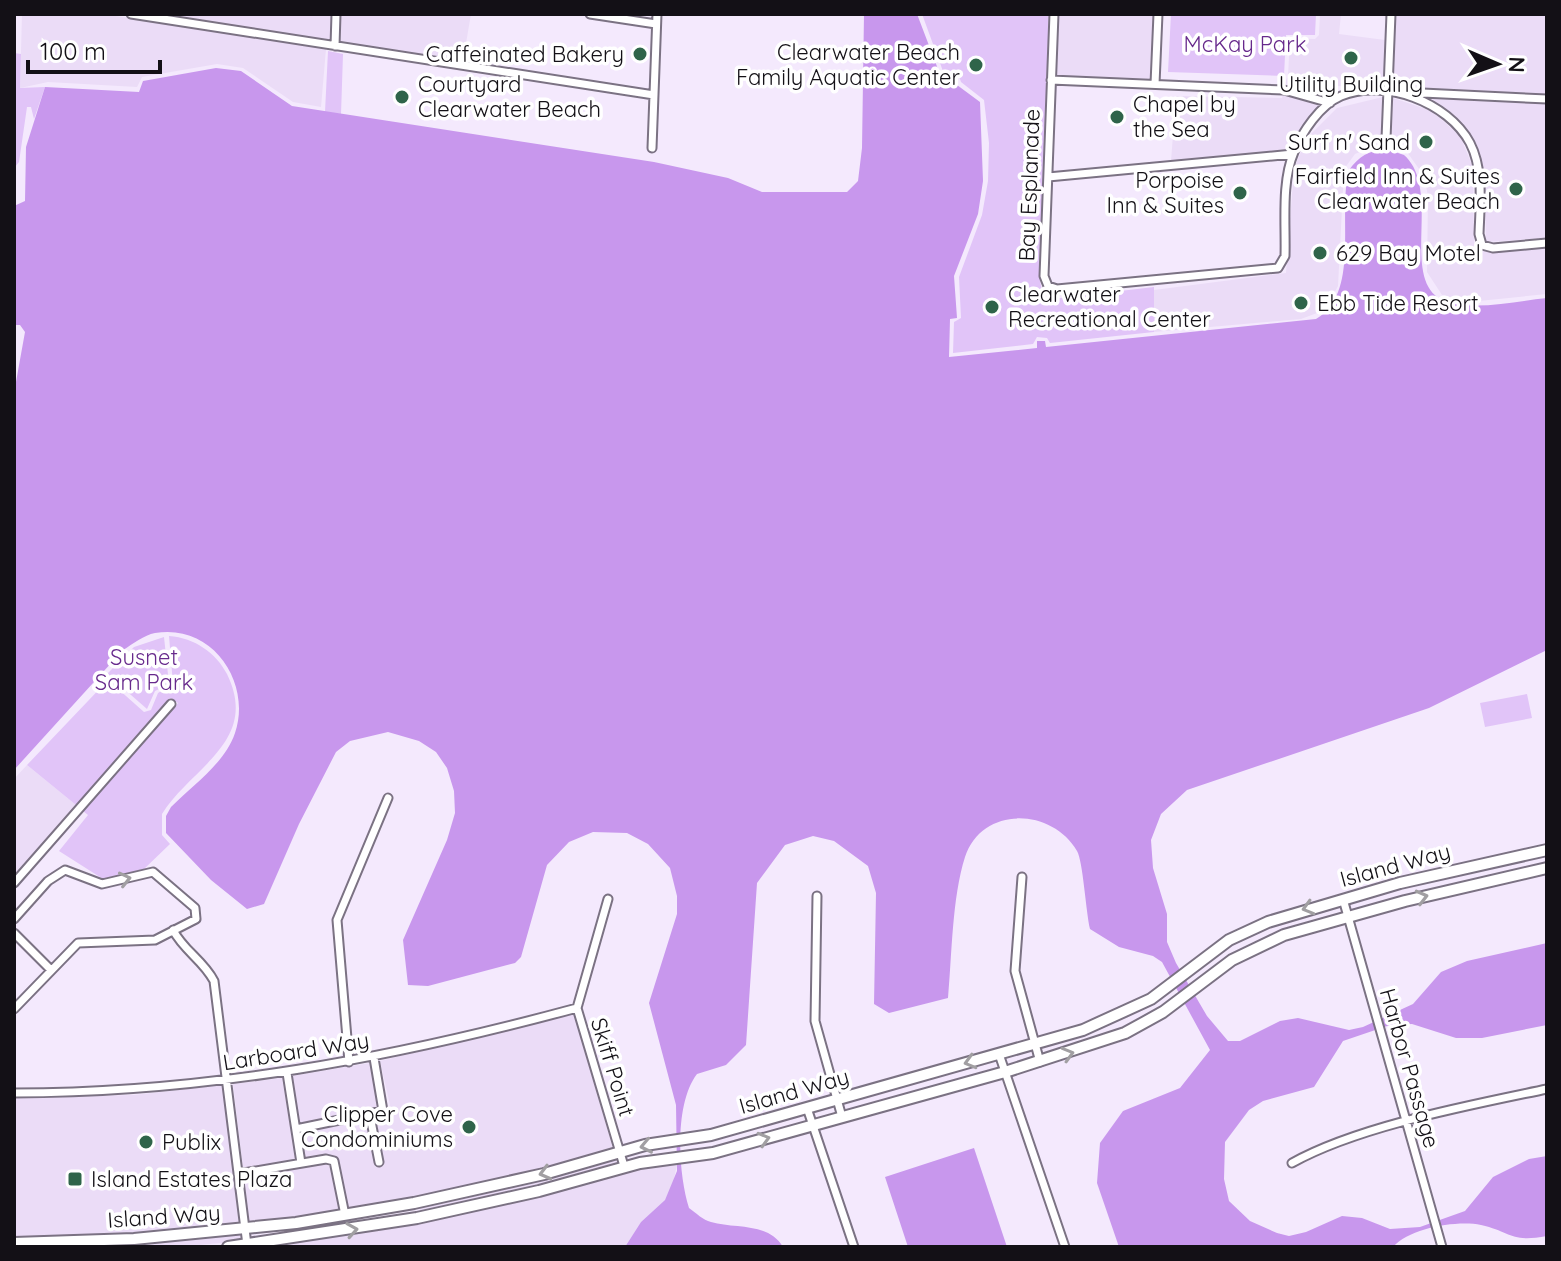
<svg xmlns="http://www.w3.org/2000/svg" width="1561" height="1261" font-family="Quicksand,sans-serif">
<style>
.built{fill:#ebdcf7}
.green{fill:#e1c4f8}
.water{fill:#c897ed}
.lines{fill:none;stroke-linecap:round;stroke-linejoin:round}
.street-casing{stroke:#7b7283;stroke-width:11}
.secondary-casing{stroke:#7b7283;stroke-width:14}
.street{stroke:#fff;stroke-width:7}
.secondary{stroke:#fff;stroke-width:10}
.oneway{stroke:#a19fa2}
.poi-dot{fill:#2f644a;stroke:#fff;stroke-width:3}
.labels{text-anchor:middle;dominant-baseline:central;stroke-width:7;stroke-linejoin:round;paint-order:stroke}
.park-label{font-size:22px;fill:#67298c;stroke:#fff}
.poi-label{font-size:22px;fill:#131016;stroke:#fff;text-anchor:start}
.street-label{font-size:22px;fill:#131016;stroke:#fff}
</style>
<rect width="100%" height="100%" fill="#f4e9fd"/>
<!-- built -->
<path class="built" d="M22,14H103L326,49L321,107L293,102L243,68L217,64L142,77L137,87L48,82L20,88Z
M156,14H331L330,41Z
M341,14H471L463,61L340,42Z
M1059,14H1153L1150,79L1057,76Z
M1320,14H1341L1339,34L1385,40L1383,87L1284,85L1288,76L1290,38L1315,39L1319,35Z
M1396,14H1547V94L1393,87Z
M1283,94L1345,95L1318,110L1306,122L1289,150L1171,161L1176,96L1282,98Z
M1383,97L1382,143H1391L1393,98L1432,111L1460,136L1473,167L1474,242L1486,252L1547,247V294L1469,302L1442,295L1427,272L1428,196L1424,176L1407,152L1392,146H1375L1355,154L1344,169L1338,286L1325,310L1301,319L1154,332V290L1286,273L1294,169L1306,139L1337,108Z
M1423,98L1547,103V238L1486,242L1485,189L1477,145L1455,116Z
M27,765L76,805L14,875V779Z
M574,1014L613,1149L543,1170L349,1210L338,1159L327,1154L305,1158L302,1132L366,1121L375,1167L384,1166L376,1119L386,1114L390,1105L380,1061Z
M370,1063L379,1108L300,1123L292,1076Z
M282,1078L296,1160L243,1169L233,1084Z
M223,1085L239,1225L133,1234L14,1238V1098L134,1095Z
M616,1158L618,1163L538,1186L421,1213L419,1206Z
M325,1163L332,1169L339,1211L249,1224L244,1178Z
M677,1164L673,1184L665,1200L641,1222L625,1247H268L422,1222L541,1195L625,1171Z
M240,1234L241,1241L179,1247H16L134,1244Z"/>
<!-- green -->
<path class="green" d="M922,14H1049L1039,276L1044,300L1154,287V332L1050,343L1047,338L1037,337L1033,344L953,353L954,322L961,318L959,277L982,215L988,181L989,143L984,100L961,82L959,76L944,74Z
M1171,14H1316L1315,35H1286L1284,76L1168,72Z
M328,51L343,54L341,114L325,112Z
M14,53L21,54L20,88L45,87L34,119L31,107H27L19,162L14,168Z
M169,636C195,638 216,653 227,674C260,742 191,767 162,814V835L170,844L144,869L103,879L59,851L88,815L83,811L178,703L170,698L76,805L27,765L108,680L144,712L151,710L158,693L173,684Z
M164,637L169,684L155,691L147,709L107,674L134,647Z
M1527,694L1532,718L1485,727L1480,703Z"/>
<!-- water -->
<path class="water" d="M864,14H917L941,77L956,79L957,85L980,102L983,181L978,214L954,276L957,318L950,319L949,357L1037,348V341H1045L1046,347L1316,319C1361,293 1337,215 1349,170C1364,149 1381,146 1404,155C1446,192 1391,294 1455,304C1484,309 1518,301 1547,298V650L1429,708L1187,790L1161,814L1151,840L1153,868L1167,914V942L1176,963L1207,1016L1228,1041H1240L1280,1021L1298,1018L1349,1030L1363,1027L1413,1004L1441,972L1467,961L1547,943V1025L1482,1038H1456L1412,1024L1390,1025L1343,1041L1314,1087L1263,1101L1249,1110L1225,1142L1224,1179L1229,1201L1250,1221L1277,1233L1289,1236L1306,1232L1342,1216L1362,1218L1390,1229L1420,1227L1465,1211L1493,1177L1529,1159L1547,1156V1236C1510,1243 1512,1232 1481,1225C1457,1220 1410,1228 1393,1247H1119L1097,1183L1100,1143L1123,1111L1180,1088L1210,1050L1162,962L1153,956L1119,947L1090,929C1086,912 1083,861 1077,851C1052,808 982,805 965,857C952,898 952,954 948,998L889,1013L874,1004L876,893L868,866L834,841L813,836L785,845L757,883L746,1045L726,1065L697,1074C674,1104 678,1173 689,1208C696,1213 703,1220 711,1222C735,1229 768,1222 783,1247H625L641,1222L665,1200L677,1171L676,1105L649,1003L677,914V896L670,868L648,844L627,833L593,832L569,842L547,865L521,957L515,963L428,986L408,985L403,940L447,840L455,813L454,791L447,768L436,752L419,741L388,732L350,741L336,752L299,824L264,904L247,909L211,880L166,833V816L171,807C193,785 225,763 235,733C252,683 213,623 155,633C144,635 133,644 123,650L14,770V393L25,332L20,325H14V206L25,201L26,147L45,87L139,92L143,81L216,68L241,71L292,106L654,162L728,178L762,192H847L858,181L862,148Z
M974,1148L1007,1247H908L885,1177Z"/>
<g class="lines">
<defs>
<path id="street" d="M131,14L654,95
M590,14L656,24
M1054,14L1044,276L1048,286L1057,289L1278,268L1285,256C1286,224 1281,182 1294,152C1302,132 1320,105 1341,96C1384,78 1448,102 1470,143C1484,170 1480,205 1479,234L1482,245L1493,248L1547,243
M335,46L336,14
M1051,80L1284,90L1330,103
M1155,84L1158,14
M1402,92L1547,99
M1386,139L1391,14
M652,148L657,14
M1048,177L1293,154
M1022,877L1015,971L1040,1062
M14,883L171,704
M817,896L815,1021L842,1117
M608,899L577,1008L624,1166
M1343,899L1442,1247
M14,919L48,881L65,870L102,884L153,872L195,908L196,919L155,940L78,943L14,1009
M173,930C184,951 203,960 214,981L247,1245
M14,933L51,970
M999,1054L1065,1247
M349,1062L337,920L388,798
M287,1073L301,1163
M14,1093C206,1093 392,1058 577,1008
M807,1108L854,1247
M370,1116L379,1162
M296,1129L383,1111L374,1058
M1292,1163C1358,1126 1471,1105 1547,1089
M238,1174L326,1159L334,1161L345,1215"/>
<path id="secondary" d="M14,1243L134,1239L296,1223L414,1203L544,1174L645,1145L711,1135L1083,1030L1151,999L1229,940L1268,922L1400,883L1547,850
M228,1247L417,1218L539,1191L640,1163L713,1153L1005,1072L1125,1033L1163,1012L1232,960L1284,935L1405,901L1547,868"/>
</defs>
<!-- street casing -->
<use href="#street" class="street-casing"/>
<!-- secondary casing -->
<use href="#secondary" class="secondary-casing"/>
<!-- street -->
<use href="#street" class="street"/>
<!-- secondary -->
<use href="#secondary" class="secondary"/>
</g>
<!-- one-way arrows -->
<defs><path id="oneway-chevron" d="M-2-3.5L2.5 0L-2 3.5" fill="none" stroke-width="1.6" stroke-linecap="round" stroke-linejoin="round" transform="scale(2)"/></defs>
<g class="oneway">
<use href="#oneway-chevron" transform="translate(125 879) rotate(-13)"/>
<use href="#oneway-chevron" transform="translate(1422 897) rotate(-14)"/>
<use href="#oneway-chevron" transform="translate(1308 908) rotate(164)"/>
<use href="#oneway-chevron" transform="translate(1068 1054) rotate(-16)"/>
<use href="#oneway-chevron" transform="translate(970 1062) rotate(164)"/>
<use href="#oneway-chevron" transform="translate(764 1139) rotate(-16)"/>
<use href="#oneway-chevron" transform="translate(646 1146) rotate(168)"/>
<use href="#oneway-chevron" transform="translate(545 1173) rotate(165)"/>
<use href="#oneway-chevron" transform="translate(352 1230) rotate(-9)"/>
</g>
<!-- markers -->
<g class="poi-dot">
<circle cx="640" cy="54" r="8"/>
<circle cx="1351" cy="58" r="8"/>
<circle cx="976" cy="65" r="8"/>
<circle cx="402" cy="97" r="8"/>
<circle cx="1117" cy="117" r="8"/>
<circle cx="1426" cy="142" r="8"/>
<circle cx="1516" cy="189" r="8"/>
<circle cx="1240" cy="193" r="8"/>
<circle cx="1320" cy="253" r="8"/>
<circle cx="1301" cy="303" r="8"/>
<circle cx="992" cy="307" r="8"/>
<circle cx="469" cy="1127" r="8"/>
<circle cx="146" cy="1142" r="8"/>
<rect x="67" y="1171" width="16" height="16" rx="4"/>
</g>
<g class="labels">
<!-- park labels -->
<g class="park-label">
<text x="1245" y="44">McKay Park</text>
<text x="144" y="657">Susnet<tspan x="144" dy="25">Sam Park</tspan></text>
</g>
<!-- poi labels -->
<g class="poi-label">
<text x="960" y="52" text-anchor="end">Clearwater Beach<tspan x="960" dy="25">Family Aquatic Center</tspan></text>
<text x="624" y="54" text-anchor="end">Caffeinated Bakery</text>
<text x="418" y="84">Courtyard<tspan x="418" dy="25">Clearwater Beach</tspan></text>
<text x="1351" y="84" text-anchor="middle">Utility Building</text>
<text x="1133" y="104">Chapel by<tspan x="1133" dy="25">the Sea</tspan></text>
<text x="1410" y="142" text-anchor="end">Surf n' Sand</text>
<text x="1500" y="176" text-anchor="end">Fairfield Inn &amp; Suites<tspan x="1500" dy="25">Clearwater Beach</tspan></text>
<text x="1224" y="180" text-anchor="end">Porpoise<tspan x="1224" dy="25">Inn &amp; Suites</tspan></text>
<text x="1336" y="253">629 Bay Motel</text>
<text x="1008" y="294">Clearwater<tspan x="1008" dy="25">Recreational Center</tspan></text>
<text x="1317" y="303">Ebb Tide Resort</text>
<text x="453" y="1114" text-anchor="end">Clipper Cove<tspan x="453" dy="25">Condominiums</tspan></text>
<text x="162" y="1142">Publix</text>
<text x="91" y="1179">Island Estates Plaza</text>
</g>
<!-- street labels -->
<g class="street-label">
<text transform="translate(1029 185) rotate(-88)">Bay Esplanade</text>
<text transform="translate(1395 865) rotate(-15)">Island Way</text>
<text transform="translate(296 1051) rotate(-9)">Larboard Way</text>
<text transform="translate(613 1067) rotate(73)">Skiff Point</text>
<text transform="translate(1410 1068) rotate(74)">Harbor Passage</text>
<text transform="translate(794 1091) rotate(-16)">Island Way</text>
<text transform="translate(164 1216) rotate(-4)">Island Way</text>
</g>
</g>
<!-- border -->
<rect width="1561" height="1261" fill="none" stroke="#131016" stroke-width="32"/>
<!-- north arrow -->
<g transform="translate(1497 64) rotate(92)" stroke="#ffffff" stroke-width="6" paint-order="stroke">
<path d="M0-6L14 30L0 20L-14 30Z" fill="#131016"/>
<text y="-12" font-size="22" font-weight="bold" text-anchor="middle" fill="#131016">N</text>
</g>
<!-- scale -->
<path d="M28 60v12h132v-12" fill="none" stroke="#131016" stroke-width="4"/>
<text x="40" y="60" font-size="24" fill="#131016" stroke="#ffffff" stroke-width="6" paint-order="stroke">100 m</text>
</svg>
